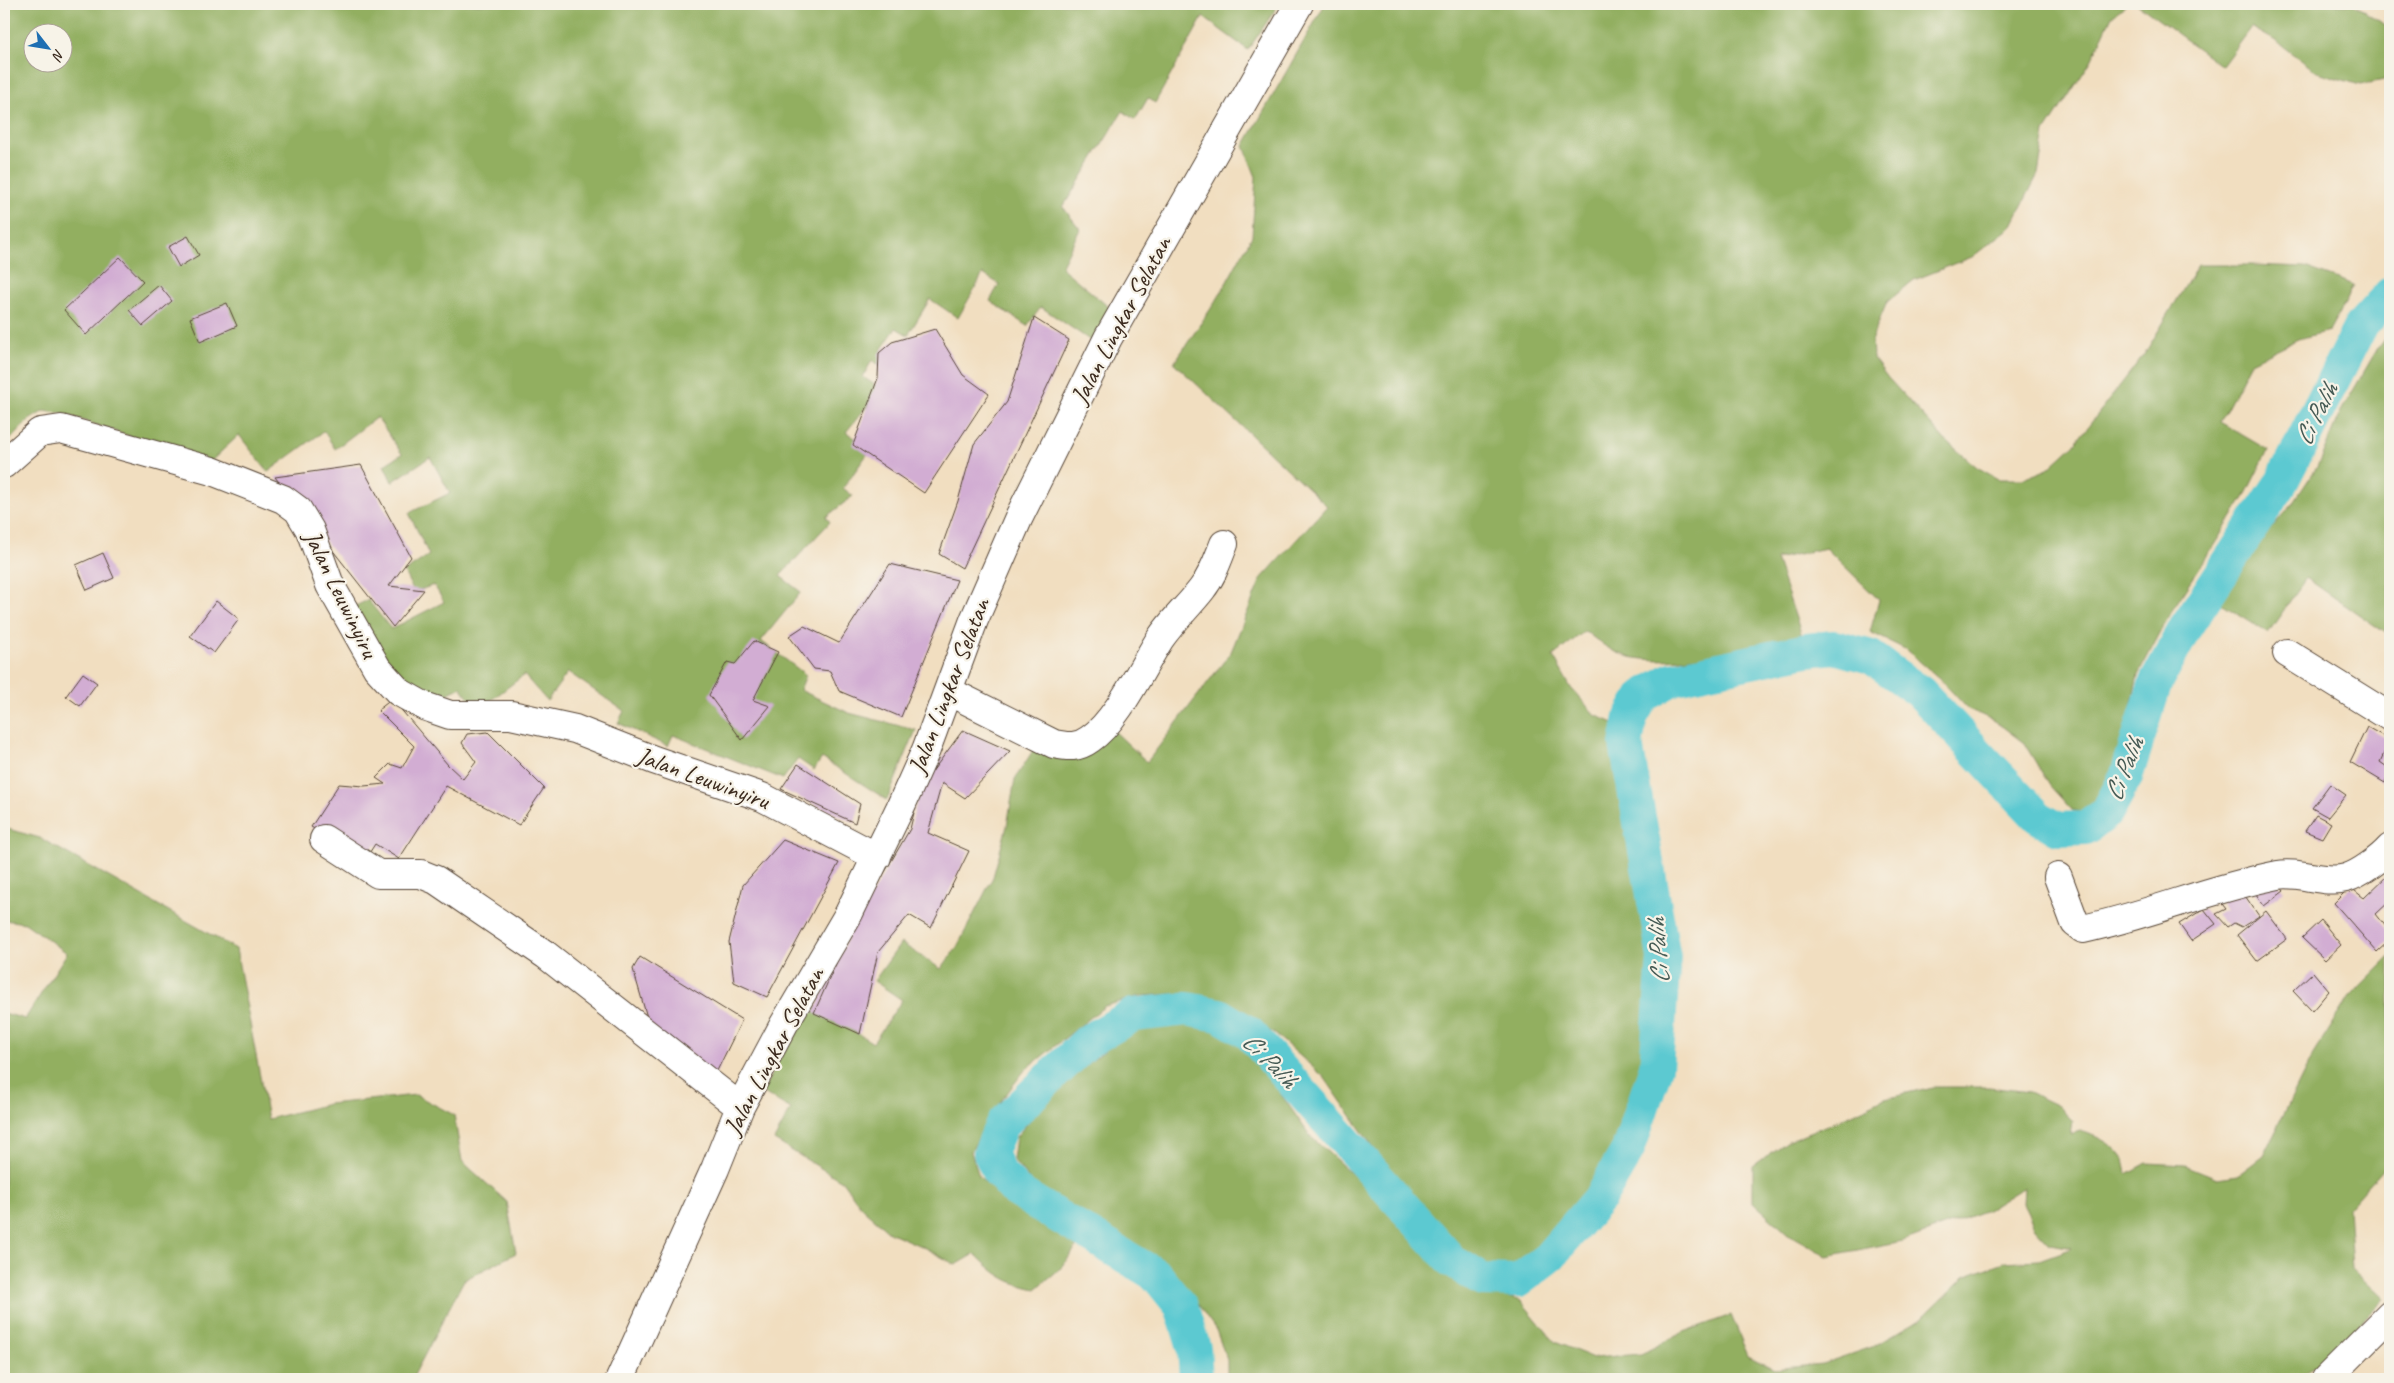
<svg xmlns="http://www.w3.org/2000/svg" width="2394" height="1383" font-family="Caveat,sans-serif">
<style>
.forest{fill:#92af61;stroke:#666c40;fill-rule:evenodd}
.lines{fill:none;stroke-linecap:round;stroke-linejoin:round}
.river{stroke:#5cc9d1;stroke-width:34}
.building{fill:#d2add3}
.minor-casing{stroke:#564536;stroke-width:30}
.minor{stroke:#fff;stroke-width:28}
.labels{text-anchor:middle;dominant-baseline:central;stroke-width:4.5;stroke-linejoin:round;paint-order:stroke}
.street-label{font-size:25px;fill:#3b2a1e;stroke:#f7f3e8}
.water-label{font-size:26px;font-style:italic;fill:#455a54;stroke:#f7f3e8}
</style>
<rect width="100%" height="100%" fill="#f7f3e8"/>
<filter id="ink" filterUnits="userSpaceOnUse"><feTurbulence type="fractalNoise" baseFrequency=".02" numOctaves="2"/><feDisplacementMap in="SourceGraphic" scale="10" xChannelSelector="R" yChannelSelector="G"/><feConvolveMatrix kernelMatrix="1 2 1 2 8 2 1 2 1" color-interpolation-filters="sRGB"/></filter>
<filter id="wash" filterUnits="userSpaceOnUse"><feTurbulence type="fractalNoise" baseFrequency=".0096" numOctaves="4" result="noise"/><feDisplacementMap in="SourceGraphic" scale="20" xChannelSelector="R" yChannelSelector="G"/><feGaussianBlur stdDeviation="1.12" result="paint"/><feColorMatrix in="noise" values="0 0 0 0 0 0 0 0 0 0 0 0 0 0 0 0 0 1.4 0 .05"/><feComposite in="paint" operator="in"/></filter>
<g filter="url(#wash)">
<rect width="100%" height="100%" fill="#f1dec0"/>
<!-- forest -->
<path class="forest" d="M4,4H1279L1248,50L1203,17L1155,103L1148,98L1135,120L1123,111L1063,207L1080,229L1061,267L1111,309L1094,343L1041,307L1027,326L990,301L999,284L983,274L958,318L930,299L908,335L896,328L881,350L896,360L890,372L872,360L863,377L881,389L846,432L871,449L843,488L853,496L826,517L830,522L780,576L801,592L761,641L806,675L800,690L849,713L916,730L887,800L822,758L814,770L798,759L783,779L673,735L668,746L618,723L624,711L568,672L547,701L524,675L478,710L461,687L435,700L416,696L349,609L368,600L391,629L444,602L434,585L414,592L404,572L429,555L409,513L450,493L430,457L392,482L384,465L402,454L377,417L335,449L324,431L268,472L239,435L209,463L64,414L44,411L29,420L4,446ZM32,32H62V62H32Z
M1325,4H2127L2112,16L2091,61L2045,132L2038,174L2011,227L1972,257L1914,280L1887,302L1872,338L1873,358L1888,378L1945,440L1977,467L1998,479H2023L2048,469L2074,445L2145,353L2198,265H2252L2305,267L2354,285L2329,331L2298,339L2251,362L2220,422L2268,450L2244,498L2171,612L2138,675L2117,770L2104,795L2086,813L2072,810L2050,786L2024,743L1995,721L1968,709L1939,678L1905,649L1870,632L1879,600L1826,548L1776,559L1802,636C1751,646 1685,666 1635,658C1615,655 1600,643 1585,631L1553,656L1571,688L1595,715L1616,724L1613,742L1617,777L1654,954L1651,1019L1644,1072L1628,1122L1608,1167L1541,1249L1510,1266L1485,1265L1464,1254L1436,1224L1375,1150L1324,1077L1275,1034L1227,1005L1188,993L1140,996L1105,1006L1025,1070L990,1115L971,1152L979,1176L997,1193L1078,1244L1063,1266L1036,1289C1007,1283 995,1274 975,1254L956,1265L925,1248L889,1232L862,1208L842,1181L774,1140L791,1109L762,1092L808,1003L873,1043L902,1000L874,981L901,943L941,969L957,947L993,877L1007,826L1015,779L1037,744L1112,729L1147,762L1231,652L1261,579L1327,506L1174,363L1218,298L1252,236L1256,177L1244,146Z
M2137,4H2353L2390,28V71L2384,80L2360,85L2317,72L2274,40L2251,27L2222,66Z
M2390,331V636L2306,578L2268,633L2215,600L2259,542L2293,503L2317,467L2340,413L2379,346Z
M4,828L40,838L236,949L268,1119L328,1104L416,1095L454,1115L462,1161L507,1202L516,1253L464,1280L412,1379H4V1013L25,1019L67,953L25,923L4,920Z
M2390,957V1161L2348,1208L2352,1269L2384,1299L2329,1354L2299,1379H2263L2262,1377L2255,1379H1227V1360L1216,1330L1183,1283L1155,1260L1036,1188L1013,1160L1016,1137L1045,1102L1095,1058L1138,1026L1183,1018L1206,1023L1235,1036L1254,1056L1311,1137L1384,1203L1428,1258L1462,1284L1521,1301L1555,1342L1594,1358L1641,1354L1684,1332L1731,1315L1748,1356L1774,1369L1822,1364L1874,1346L1921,1319L1964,1277L2004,1262L2039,1260L2072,1248L2050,1244L2035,1228L2023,1204L2024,1187L1987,1210L1903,1241L1827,1256L1788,1234L1753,1202V1166L1788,1141L1842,1119L1885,1098L1933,1087H1989L2029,1092L2058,1106L2073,1121L2071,1134L2080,1131C2095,1135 2114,1144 2123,1158C2125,1162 2126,1169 2127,1174L2147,1163L2185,1165L2217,1178L2238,1175L2263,1156L2313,1055L2350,997Z"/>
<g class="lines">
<!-- river -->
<path class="river" d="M1196,1379L1194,1348L1181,1306L1156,1275L1016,1191L998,1171L990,1153L1002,1124L1088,1041L1133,1015L1187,1009L1219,1015L1249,1033L1452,1261L1482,1280L1518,1281L1548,1258L1601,1196L1628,1150L1656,1067L1664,957L1626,744L1631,717L1643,696L1672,679L1807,650L1834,647L1871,657L1920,692L2038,817L2058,829L2086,828L2107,812L2126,777L2156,682L2187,625L2281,483L2360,327L2390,294"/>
</g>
<g id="blocks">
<!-- building -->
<path class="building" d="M188,236L199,255L179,267L168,247Z
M120,257L143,281L86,335L64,310Z
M159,285L172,301L143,326L129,310Z
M227,303L237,326L200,342L190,318Z
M1034,318L1069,340L962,568L939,554L958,501L974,444L1007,402Z
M935,329L963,375L989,394L924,493L853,445L878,378L879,353L892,342Z
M361,465L411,557L389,586L424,590L393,627L275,477Z
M103,553L114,578L87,590L76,565Z
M890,564L957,580L901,717L839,691L830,671L814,669L789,636L804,626L839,643Z
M216,601L239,619L214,653L190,636Z
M754,641L778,652L753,700L770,706L742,740L709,695L727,662L735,664Z
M83,673L97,683L80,706L66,696Z
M392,699L448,765L463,779L476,762L462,743L467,734L488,732L544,788L519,825L446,786L399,859L375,844L366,858L311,827L339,784L364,786L385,784L376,778L390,764L402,768L414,746L378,710Z
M2367,727L2390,740L2380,762L2390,769L2385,783L2350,762Z
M963,730L1010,751L965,798L942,783L928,833L969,851L931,928L909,915L878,952L860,1034L814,1013L851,930L910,829L920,788Z
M798,764L860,804L855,823L781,789Z
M2330,784L2346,795L2328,817L2312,808Z
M2316,815L2331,823L2322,838L2305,831Z
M783,840L839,863L767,997L734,982L729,942L743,885Z
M2389,874L2390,901L2376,914L2390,932V940L2377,952L2334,903L2350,887L2364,898Z
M2274,879L2284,891L2264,906L2254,891Z
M2241,890L2259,916L2242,927L2234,923L2228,927L2216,914L2226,909L2219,900Z
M2204,909L2216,924L2191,941L2179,924Z
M2266,911L2287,939L2257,961L2237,935Z
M2321,920L2341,945L2325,960L2302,938Z
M640,957L742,1020L714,1077L651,1031L633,969Z
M2313,972L2329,991L2312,1011L2293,991Z"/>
</g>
</g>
<g filter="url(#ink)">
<use href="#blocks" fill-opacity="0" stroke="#564536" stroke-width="1"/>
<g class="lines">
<defs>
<path id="minor" d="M4,464L40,432L61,429L212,471L283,499L298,510L310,530L330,585L377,668L399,692L424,706L450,715H511L575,729L654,760L762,797L877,857
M2287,653L2390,717
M948,691L1054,744C1068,747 1078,748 1090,739C1117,721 1142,667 1160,639C1172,621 1189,606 1202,589C1213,575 1218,559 1224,544
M324,839L378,874H421L436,880L546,955L740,1107
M2058,877L2075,923L2083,929C2149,915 2211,888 2278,875C2299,871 2324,884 2346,878C2360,874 2381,858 2390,848
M620,1379L715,1169L740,1107L784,1024L848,915L900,808L926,750L974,620L1019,517L1108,338L1299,4
M2326,1379L2390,1315"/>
</defs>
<!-- minor casing -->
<use href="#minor" class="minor-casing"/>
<!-- minor -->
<use href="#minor" class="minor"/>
</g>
</g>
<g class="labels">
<!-- street labels -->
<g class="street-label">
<text transform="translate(1121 320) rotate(-62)">Jalan Lingkar Selatan</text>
<text transform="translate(341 594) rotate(64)">Jalan Leuwinyiru</text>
<text transform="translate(949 686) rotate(-69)">Jalan Lingkar Selatan</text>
<text transform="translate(703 778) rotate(20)">Jalan Leuwinyiru</text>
<text transform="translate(774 1051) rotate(-62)">Jalan Lingkar Selatan</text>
</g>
<!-- water labels -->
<g class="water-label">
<text transform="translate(2316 414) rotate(-63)">Ci Palih</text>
<text transform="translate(2124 769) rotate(-68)">Ci Palih</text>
<text transform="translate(1658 951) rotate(-94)">Ci Palih</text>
<text transform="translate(1270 1060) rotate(46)">Ci Palih</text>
</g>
</g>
<!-- margin -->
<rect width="2394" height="1383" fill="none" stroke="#f7f3e8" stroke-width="20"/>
<!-- north arrow -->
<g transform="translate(48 48) rotate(121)"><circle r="24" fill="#f7f3e8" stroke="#aca397"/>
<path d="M0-4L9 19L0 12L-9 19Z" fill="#1f6fb2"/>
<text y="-8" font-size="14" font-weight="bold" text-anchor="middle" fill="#3b2a1e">N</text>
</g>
</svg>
